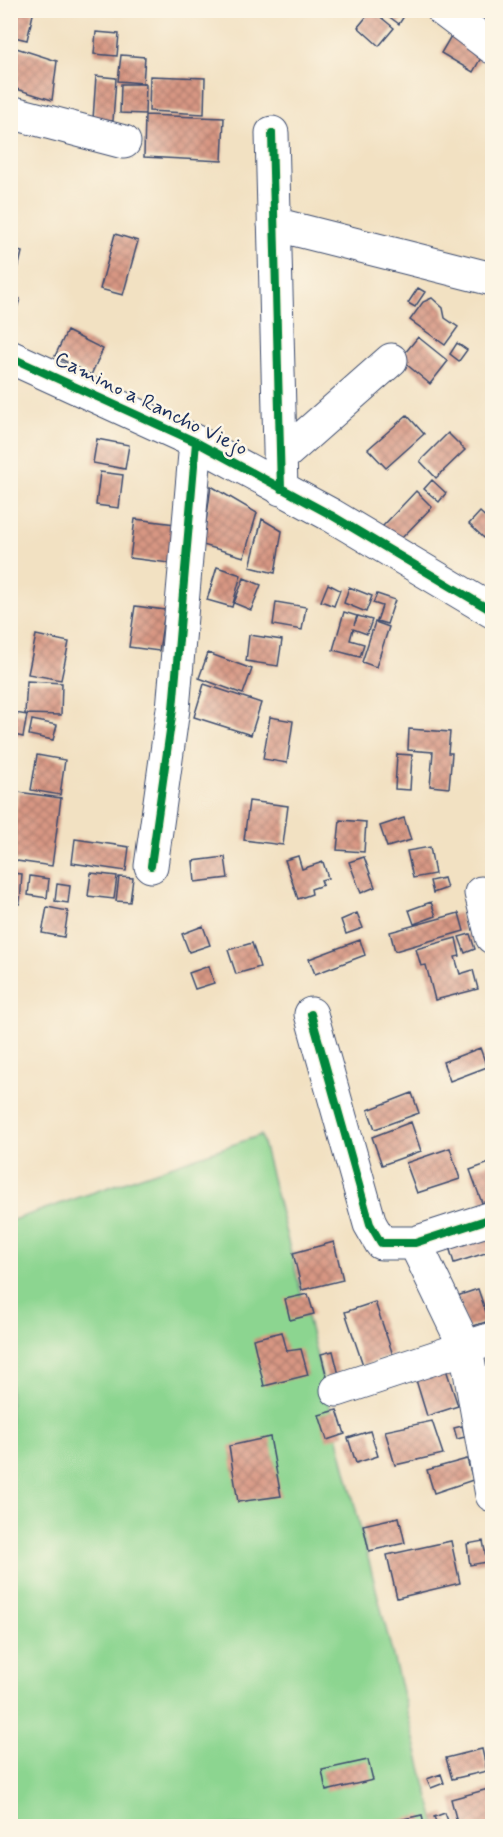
<svg xmlns="http://www.w3.org/2000/svg" width="503" height="1837" font-family="Mynerve,sans-serif">
<style>
.green{fill:#8cd590;stroke:#548277;stroke-width:1.5}
.building{fill:url(#building-cross-hatch)}
.lines{fill:none;stroke-linecap:round;stroke-linejoin:round}
.minor-casing{stroke:#3b4a6d;stroke-width:35}
.minor{stroke:#fff;stroke-width:33}
.cycleway-casing{stroke:#fcf5e5;stroke-width:11}
.cycleway{stroke:#00873e;stroke-width:8}
.labels{text-anchor:middle;dominant-baseline:central;stroke-width:5;stroke-linejoin:round;paint-order:stroke}
.street-label{font-size:21px;fill:#1b2f5e;stroke:#fcf5e5}
</style>
<defs>
<pattern id="building-cross-hatch" width="8" height="8" patternUnits="userSpaceOnUse" patternTransform="scale(1.5)"><rect width="8" height="8" fill="#d89783"/><path d="M0 0l8 8M0 8l8-8" fill="none" stroke="#ae7c6e"/></pattern>
</defs>
<rect width="100%" height="100%" fill="#fcf5e5"/>
<filter id="ink" filterUnits="userSpaceOnUse"><feTurbulence type="fractalNoise" baseFrequency=".0167" numOctaves="2"/><feDisplacementMap in="SourceGraphic" scale="12" xChannelSelector="R" yChannelSelector="G"/><feConvolveMatrix kernelMatrix="1 2 1 2 8 2 1 2 1" color-interpolation-filters="sRGB"/></filter>
<filter id="wash" filterUnits="userSpaceOnUse"><feTurbulence type="fractalNoise" baseFrequency=".008" numOctaves="4" result="noise"/><feDisplacementMap in="SourceGraphic" scale="24" xChannelSelector="R" yChannelSelector="G"/><feGaussianBlur stdDeviation="1.35" result="paint"/><feColorMatrix in="noise" values="0 0 0 0 0 0 0 0 0 0 0 0 0 0 0 0 0 1.4 0 .05"/><feComposite in="paint" operator="in"/></filter>
<g filter="url(#wash)">
<rect width="100%" height="100%" fill="#f2e1c2"/>
<!-- green -->
<path class="green" d="M261,1135L436,1826H11L10,1221Z"/>
<g id="blocks">
<!-- building -->
<path class="building" d="M10,10H34L27,40L10,36Z
M372,10L394,28L379,46L358,27Z
M384,10H408L399,24L383,12Z
M455,29L487,47L473,72L441,53Z
M96,32L119,34L117,56L94,54Z
M10,46L57,61L52,100L10,87Z
M121,55L145,57L143,83L118,81Z
M96,76L116,78L113,121L93,119Z
M150,76L205,78L204,114L149,111Z
M121,84H146L145,114L120,113Z
M145,115L224,118L222,161L144,157Z
M115,234L138,241L123,295L100,289Z
M10,249L22,252L18,269L10,267Z
M418,288L425,292L415,307L408,303Z
M11,295L20,299L15,314L10,313Z
M432,298L443,308L445,318L458,327L445,345L410,320L423,302Z
M67,331L103,349L91,375L55,356Z
M418,337L448,361L430,384L400,359Z
M457,343L467,350L459,361L450,354Z
M407,415L424,434L386,468L368,449Z
M448,433L465,450L436,478L420,461Z
M97,439L129,445L125,469L93,463Z
M100,472L123,475L119,508L96,505Z
M432,480L446,493L439,502L424,489Z
M211,486L257,513L244,557L203,545Z
M416,491L432,507L398,542L382,527Z
M480,512L492,523V529L484,538L469,524Z
M135,519L175,524L169,563L130,558Z
M262,519L282,531L275,573L250,567Z
M217,567L241,575L232,607L207,600Z
M244,578L261,585L251,610L234,603Z
M328,584L340,590L334,606L321,601Z
M349,587L372,596L366,612L344,603Z
M377,594L395,600L387,624L377,621L382,606L373,603Z
M276,602L306,607L302,630L273,625Z
M135,606L165,610L159,651L129,647Z
M344,612L357,616L354,625L358,616L372,620L367,634L353,629L350,640L364,644L360,657L333,650Z
M375,622L389,627L376,667L362,662Z
M36,635L69,642L61,680L28,674Z
M249,635L282,640L278,666L246,661Z
M208,653L252,669L243,694L199,678Z
M27,681L62,683L61,715L25,714Z
M204,684L261,703L251,735L194,717Z
M10,712L27,715L23,737L10,734Z
M270,717L293,721L287,763L263,759Z
M32,720L57,725L53,740L29,735Z
M409,729L450,732L448,753H452L449,788L430,786L433,752L408,750Z
M397,754L412,755L410,790L395,789Z
M37,755L65,760L60,795L31,790Z
M18,792L61,798L52,866L10,860Z
M249,801L288,806L283,845L244,840Z
M404,818L411,840L387,847L380,826Z
M340,820L366,822L364,852L337,850Z
M75,839L129,847L126,871L72,863Z
M430,847L435,874L413,878L407,851Z
M298,856L302,869L323,862L328,878L321,880L323,885L311,889L312,894L298,899L285,860Z
M225,857L228,878L195,882L193,861Z
M364,857L375,887L361,893L349,862Z
M10,873L22,874L20,904L10,903Z
M91,873L117,876L114,899L88,896Z
M30,876L49,879L47,898L28,895Z
M119,877L133,878L130,902L116,901Z
M444,878L447,888L433,893L430,881Z
M57,884L70,886L68,903L55,901Z
M431,902L436,916L414,924L409,910Z
M47,907L68,911L64,937L42,933Z
M357,913L363,928L346,934L341,920Z
M459,913L464,931L395,951L390,932Z
M203,926L210,945L189,952L182,934Z
M470,934L475,949L465,953L459,937Z
M456,938L460,956L455,957L460,974L473,970L478,989L435,1000L426,965L421,966L416,949Z
M360,940L365,955L315,974L309,959Z
M252,943L260,967L236,974L228,950Z
M209,966L214,983L195,989L189,973Z
M480,1048L487,1067L450,1081L443,1062Z
M412,1093L419,1113L375,1129L368,1110Z
M411,1122L421,1151L382,1165L372,1137Z
M450,1148L460,1179L417,1193L406,1163Z
M492,1162V1199L482,1203L470,1170Z
M492,1226V1251L454,1263L447,1240Z
M334,1242L343,1280L302,1290L293,1253Z
M478,1289L489,1321L467,1328L457,1296Z
M308,1294L314,1314L290,1320L285,1299Z
M375,1302L393,1355L363,1365L345,1312Z
M282,1332L287,1351L301,1349L308,1375L264,1386L253,1339Z
M333,1351L339,1375L327,1378L321,1354Z
M446,1369L458,1406L427,1416L416,1380Z
M337,1410L345,1434L327,1440L319,1415Z
M432,1421L443,1454L395,1465L385,1431Z
M462,1426L465,1437L457,1439L454,1428Z
M370,1431L378,1456L356,1463L348,1438Z
M270,1437L281,1496L238,1502L229,1446Z
M467,1459L473,1480L434,1493L427,1470Z
M399,1517L405,1543L369,1551L363,1525Z
M451,1541L460,1583L397,1598L387,1555Z
M483,1541L487,1562L470,1565L467,1544Z
M482,1749L487,1771L452,1779L446,1758Z
M368,1760L373,1780L326,1791L322,1770Z
M441,1774L444,1783L431,1788L427,1779Z
M492,1788V1826H458L451,1799Z
M445,1813L450,1826H438L434,1817Z
M422,1815L424,1826H372Z"/>
</g>
</g>
<g filter="url(#ink)">
<use href="#blocks" fill-opacity="0" stroke="#3b4a6d" stroke-width="1.5"/>
<g class="lines">
<defs>
<path id="minor" d="M443,10L492,47
M10,112L124,142
M272,133L281,489
M274,224L492,279
M10,357L196,442L331,515L492,611
M280,458L391,360
M151,866L173,709L196,442
M481,893L492,937
M311,1014L370,1224L381,1243H415L492,1218
M415,1243L466,1349L492,1495
M337,1390L492,1339"/>
</defs>
<!-- minor casing -->
<use href="#minor" class="minor-casing"/>
<!-- minor -->
<use href="#minor" class="minor"/>
<defs>
<path id="cycleway" d="M272,133L281,489
M10,357L196,442L331,515L492,611
M151,866L173,709L196,442
M311,1014L370,1224L381,1243H415L492,1218"/>
</defs>
<!-- cycleway casing -->
<use href="#cycleway" class="cycleway-casing"/>
<!-- cycleway -->
<use href="#cycleway" class="cycleway"/>
</g>
</g>
<g class="labels">
<!-- street labels -->
<g class="street-label">
<text transform="translate(151 404) rotate(26)">Camino a Rancho Viejo</text>
</g>
</g>
<!-- margin -->
<rect width="503" height="1837" fill="none" stroke="#fcf5e5" stroke-width="36"/>
</svg>
